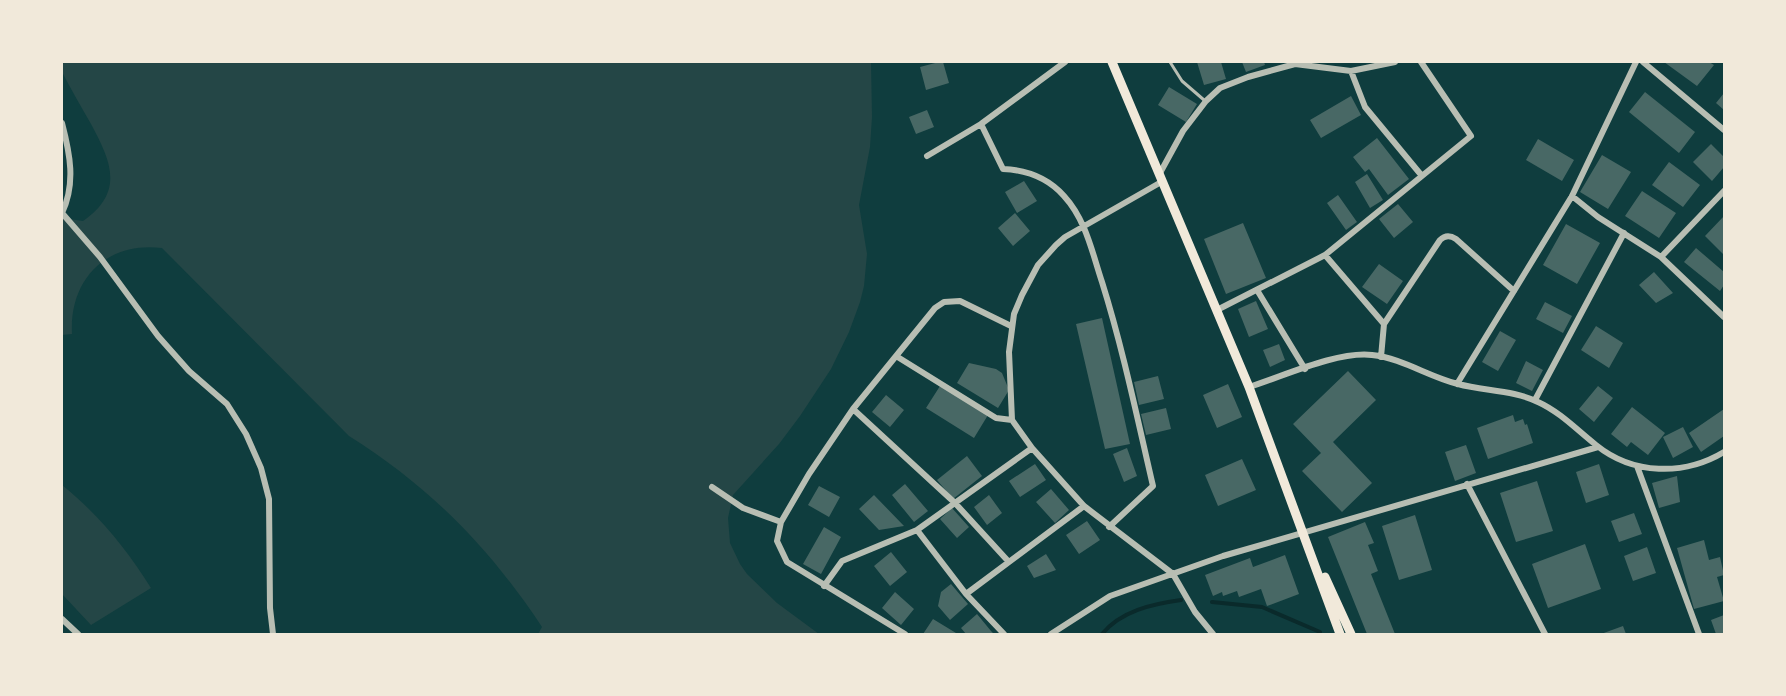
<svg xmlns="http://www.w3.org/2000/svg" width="1786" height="696" font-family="'PT Sans',sans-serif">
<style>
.green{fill:#244646}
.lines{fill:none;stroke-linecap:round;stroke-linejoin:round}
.stream{stroke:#0a2a2b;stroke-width:4}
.building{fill:#486865}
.service{stroke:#b8beb3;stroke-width:3}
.minor{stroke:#b8beb3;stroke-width:6}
.secondary{stroke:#f1e9da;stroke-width:9}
</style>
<rect width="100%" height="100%" fill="#0f3d3e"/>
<!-- green -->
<path class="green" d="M62,62H871L872,117L870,147L859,205L867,254L864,286L860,302L849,332L831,369L800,416L779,444L733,495L728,518L730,543L740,564L747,574L777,603L819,634H538L542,627C489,547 430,487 349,436L162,248C107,241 69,279 72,334L62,335V218L83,221C125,192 111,161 91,124C81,107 71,89 62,72Z
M62,485C98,514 126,548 151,588L91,625L62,594Z"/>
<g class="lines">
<!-- stream -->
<path class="stream" d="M1212,602L1262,607L1320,632
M1102,634C1121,611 1152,604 1181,600"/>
</g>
<!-- building -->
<path class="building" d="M939,62H943L949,83L926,90L920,67Z
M1197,62H1221L1226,79L1204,85Z
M1242,62H1264L1265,65L1246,72Z
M1664,62H1709L1714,65L1697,86Z
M1169,87L1197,104L1186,122L1158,105Z
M1645,92L1695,132L1679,153L1629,112Z
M1724,93V110L1716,103Z
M1351,96L1361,115L1321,138L1310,120Z
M927,110L934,127L916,134L909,117Z
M1377,138L1409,179L1388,195L1369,169L1365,172L1353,157Z
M1538,139L1574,160L1562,181L1526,160Z
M1711,144L1724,157V167L1712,181L1693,162Z
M1602,155L1631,172L1608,209L1580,192Z
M1669,162L1700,185L1683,207L1652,185Z
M1367,174L1383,200L1370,208L1355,182Z
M1024,181L1037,201L1017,213L1005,192Z
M1642,191L1676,213L1659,238L1625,216Z
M1338,195L1357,222L1346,230L1327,203Z
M1398,204L1413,222L1394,238L1379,219Z
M1015,213L1030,231L1013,246L998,228Z
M1724,216V255L1705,236Z
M1243,223L1266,278L1226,294L1204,239Z
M1566,224L1600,243L1577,284L1543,265Z
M1696,248L1724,272V285L1720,291L1684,262Z
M1379,264L1403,281L1387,304L1362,287Z
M1654,272L1673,293L1656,303L1639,285Z
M1256,301L1268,329L1249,337L1238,309Z
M1545,302L1572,316L1563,333L1536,319Z
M1102,318L1130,444L1105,449L1076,324Z
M1596,326L1623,343L1609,368L1581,350Z
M1500,331L1516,340L1498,371L1482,362Z
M1279,344L1285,360L1270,367L1263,350Z
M1526,361L1543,370L1532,391L1516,383Z
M969,363L996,369L1002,373L1009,390L998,408L957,383Z
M1348,371L1376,400L1333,442L1372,483L1342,512L1302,471L1321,453L1293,424Z
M1158,376L1164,399L1139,405L1134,382Z
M1228,384L1242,417L1217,428L1203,395Z
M940,386L988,415L974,438L926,408Z
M1598,386L1613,398L1594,422L1579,409Z
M886,395L904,410L890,427L872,412Z
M1632,407L1665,433L1648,455L1631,442L1627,447L1611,434Z
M1166,408L1171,429L1146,435L1141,414Z
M1724,409V436L1701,452L1689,433Z
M1513,415L1515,422L1523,419L1525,425L1527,424L1533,443L1488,459L1477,428Z
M1683,427L1693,447L1673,458L1663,437Z
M1466,445L1476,473L1455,481L1445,452Z
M1127,448L1137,476L1124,482L1113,454Z
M967,456L982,476L953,499L937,480Z
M1242,459L1256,490L1218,506L1205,475Z
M1035,464L1046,480L1020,497L1009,481Z
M1599,464L1609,495L1586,503L1576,472Z
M1677,476L1680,502L1659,508L1652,483Z
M1537,481L1553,531L1516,542L1500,493Z
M905,484L928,511L914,522L892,495Z
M819,486L840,497L829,517L808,505Z
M1051,489L1069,510L1055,523L1036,502Z
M874,495L904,526L879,530L859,509Z
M989,495L1002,513L987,525L974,507Z
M952,508L969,527L957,538L940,519Z
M1634,513L1642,534L1619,542L1611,521Z
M1415,515L1432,570L1399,580L1382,526Z
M1087,521L1100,540L1079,554L1066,535Z
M1365,522L1374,543L1368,545L1378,571L1371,574L1395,634H1367L1328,537Z
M824,527L841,537L821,574L803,564Z
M1704,540L1709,560L1720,557L1724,575L1717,577L1724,601L1694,609L1677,548Z
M1585,544L1601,589L1548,608L1532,564Z
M1647,547L1656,573L1633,581L1624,556Z
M891,552L907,572L890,586L874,566Z
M1046,554L1056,570L1034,578L1027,566Z
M1285,555L1299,594L1267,606L1261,589L1239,597L1237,591L1223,596L1222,592L1213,596L1205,575L1250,558L1253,567Z
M951,584L968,604L950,620L938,606L941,592Z
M895,592L914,609L901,625L882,608Z
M977,614L991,631L994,634H966L961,628Z
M1724,615V634H1716L1711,620Z
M933,619L956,633L955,634H923Z
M1623,626L1626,634H1601Z"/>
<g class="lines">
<!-- service -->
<path class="service" d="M1170,62L1182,81L1204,100"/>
<!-- minor -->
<path class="minor" d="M1643,62L1724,130
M1351,71L1365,107L1422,176
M62,123C70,154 76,183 62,213
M981,124L1003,169C1026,170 1048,178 1064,196C1086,220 1092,252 1102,282C1123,349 1137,417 1153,486L1109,527
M927,156L981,124L1065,62
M1160,173L1183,131L1206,101L1220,88L1248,77L1295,64L1351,71L1395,62
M1163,181L1065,237L1056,245L1038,265L1022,295L1014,314L1009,352L1012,420L1032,448L1084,506L1173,574L1195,612L1213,634
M1572,196L1598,217L1661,257L1724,317
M62,213L100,257L158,336L189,371L227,404L246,434L261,468L269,499L270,608L273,634
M1325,255L1384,324
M1661,257L1724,191
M1257,290L1305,369
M1217,310L1325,255L1471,136L1421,62
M896,356L996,418L1012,420
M1381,357L1384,324L1440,240C1445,235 1450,235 1456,239L1514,291
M1457,384L1572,196L1636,62
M1249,387C1284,376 1337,351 1372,355C1402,358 1429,377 1458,384C1484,391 1514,390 1538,402C1560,412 1577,430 1596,445C1633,475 1684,476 1724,452
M1535,400L1624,233
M853,409L955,503L1008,561
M1637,466L1699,634
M1467,484L1545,634
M712,487L743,508L781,522
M917,530L966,594L1004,634
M824,586L842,561L917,530L1032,448
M966,594L1084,506
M62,619L78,634
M905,634L787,562L777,541L781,522L809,474L853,409L935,308L944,302L960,301L1011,326
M1051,634L1110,596L1223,556L1598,447"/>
<!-- secondary -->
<path class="secondary" d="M1112,62L1249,387L1340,634
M1325,577L1351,634"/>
</g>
<!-- border -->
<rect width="1786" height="696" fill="none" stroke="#f1e9da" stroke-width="126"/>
</svg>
